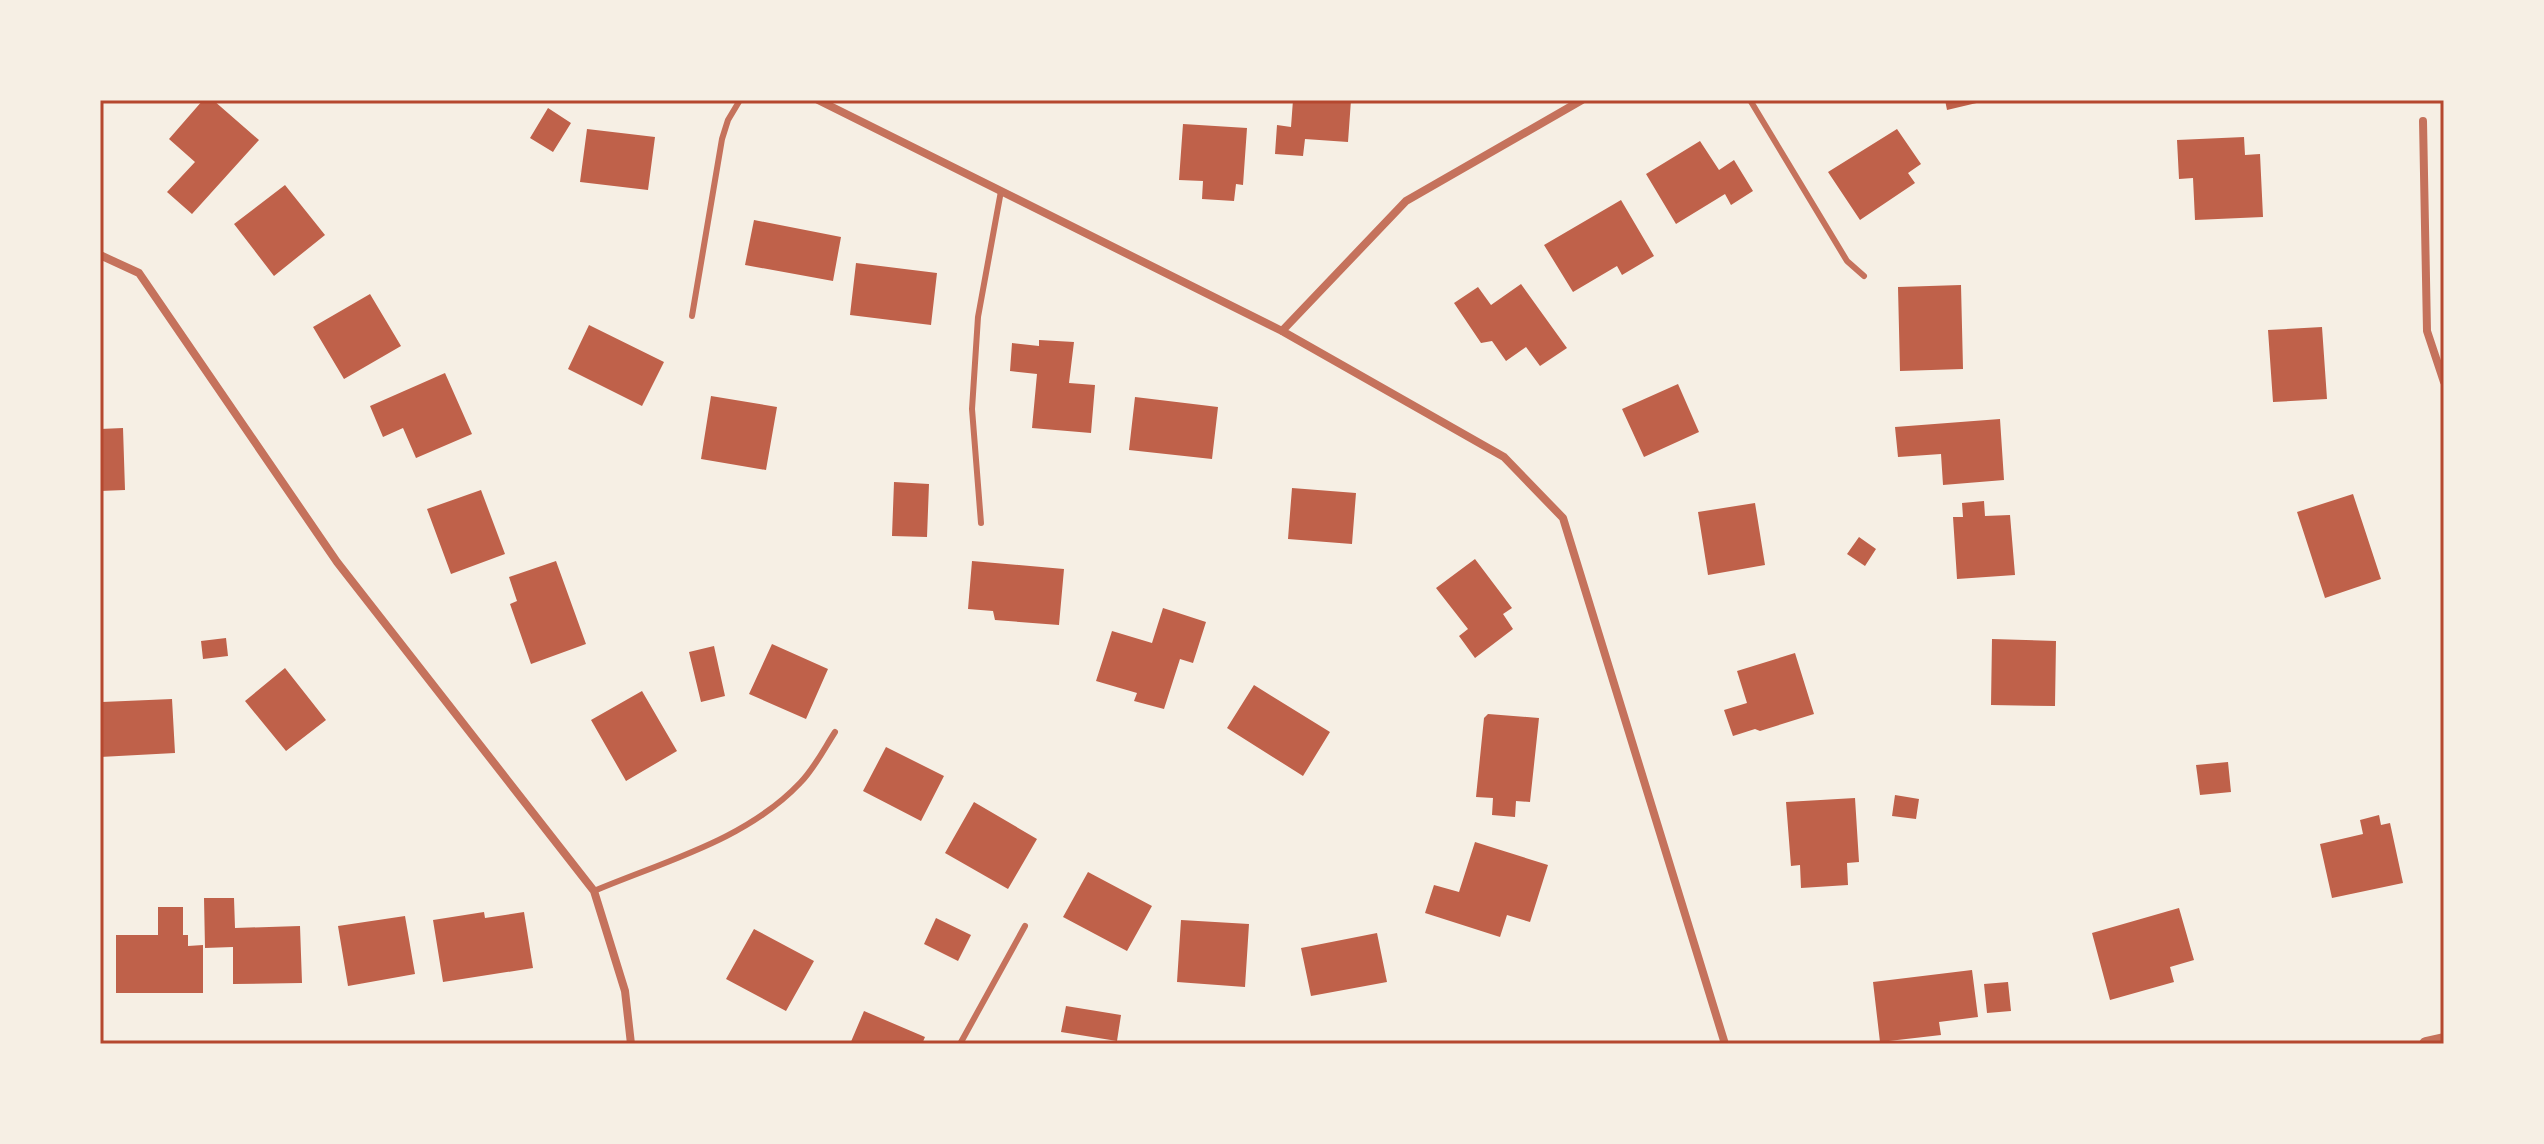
<svg xmlns="http://www.w3.org/2000/svg" width="2544" height="1144" font-family="Montserrat,sans-serif">
<style>
.building{fill:#bf614a}
.lines{fill:none;stroke-linecap:round;stroke-linejoin:round}
.service{stroke:#c5725c;stroke-width:6}
.minor{stroke:#c5725c;stroke-width:8}
.tertiary{stroke:#c5725c;stroke-width:14}
.neatline{fill:none;stroke:#b5482f;stroke-width:3}
</style>
<rect width="100%" height="100%" fill="#f6efe4"/>
<!-- building -->
<path class="building" d="M203,100H213L259,140L192,214L167,192L195,162L169,139Z
M1293,100H1351L1348,142L1305,139L1303,156L1275,154L1277,125L1291,127Z
M1945,100H1985V101L1947,110Z
M548,108L571,123L553,152L530,138Z
M1183,124L1247,128L1243,185L1236,184L1234,201L1202,199L1203,181L1179,180Z
M587,129L655,137L648,190L580,182Z
M1897,129L1921,164L1908,173L1915,183L1860,220L1828,172Z
M2244,137L2245,155L2260,154L2263,217L2195,220L2193,178L2179,179L2177,140Z
M1700,141L1719,170L1734,160L1753,191L1731,205L1725,194L1676,224L1646,174Z
M285,185L325,235L274,276L234,224Z
M1621,200L1654,256L1622,275L1617,266L1573,292L1544,245Z
M754,220L841,237L833,281L745,265Z
M856,263L937,273L931,325L850,315Z
M1521,284L1567,348L1540,366L1526,347L1506,361L1492,341L1481,343L1454,303L1478,287L1491,305Z
M1961,285L1963,369L1900,371L1898,287Z
M370,294L401,346L344,379L313,327Z
M589,325L664,362L642,406L568,369Z
M2322,327L2327,399L2273,402L2268,330Z
M1039,340L1074,342L1069,383L1095,385L1091,433L1032,428L1037,374L1010,371L1012,343L1039,346Z
M445,373L472,434L416,458L403,428L383,437L370,406Z
M1678,384L1699,432L1644,457L1622,409Z
M711,396L777,407L766,470L701,459Z
M1135,397L1218,407L1212,459L1129,450Z
M2000,419L2004,480L1943,485L1941,454L1898,457L1895,427Z
M123,428L125,490L100,491V429Z
M894,482L929,484L927,537L892,536Z
M1292,488L1356,493L1352,544L1288,539Z
M481,490L505,554L451,574L427,509Z
M2353,494L2381,579L2325,598L2297,512Z
M1984,501L1985,516L2010,515L2015,575L1957,579L1953,517H1963L1962,503Z
M1755,503L1765,565L1708,575L1698,512Z
M1859,537L1876,549L1865,566L1847,554Z
M1475,559L1512,608L1503,614L1513,629L1475,658L1459,636L1468,629L1436,588Z
M556,561L586,644L531,664L510,604L517,601L509,577Z
M972,561L1064,569L1059,625L995,620L993,611L968,609Z
M1163,608L1206,622L1193,663L1180,659L1164,709L1134,701L1137,693L1096,681L1112,631L1152,643Z
M226,638L228,656L203,659L201,641Z
M1992,639L2056,641L2055,706L1991,705Z
M772,644L828,669L806,719L749,694Z
M714,646L725,696L701,702L689,652Z
M1795,653L1814,714L1760,731L1755,729L1733,736L1724,710L1747,703L1737,671Z
M285,668L326,720L286,751L245,701Z
M1254,685L1330,732L1303,776L1227,728Z
M642,691L677,751L626,781L591,720Z
M172,699L175,753L100,757L102,702Z
M1488,714L1539,718L1530,802L1516,801L1515,817L1492,815L1493,798L1476,797L1484,718Z
M886,747L944,776L921,821L863,791Z
M2228,762L2231,792L2200,795L2196,765Z
M1895,795L1919,799L1916,819L1892,816Z
M1855,798L1859,862L1847,863L1848,885L1801,888L1800,865L1791,866L1786,802Z
M974,802L1037,839L1008,889L945,853Z
M2379,815L2381,825L2390,823L2403,883L2332,898L2320,844L2363,834L2360,820Z
M1475,842L1548,865L1530,922L1507,915L1500,937L1425,913L1434,885L1459,892Z
M1088,872L1152,906L1127,951L1063,917Z
M204,898H234L235,928L300,926L302,983L233,984V947L205,948Z
M158,907H183V935H188V946L203,945V993H116V935H158Z
M2179,908L2194,960L2170,967L2174,982L2110,1000L2092,933Z
M484,912L485,918L524,912L533,968L443,982L433,920Z
M405,916L415,974L348,986L338,926Z
M936,918L971,935L958,961L924,944Z
M1181,920L1249,924L1245,987L1177,982Z
M754,929L814,961L786,1011L726,979Z
M1377,933L1387,982L1311,996L1301,948Z
M1972,970L1978,1017L1939,1022L1941,1035L1880,1042L1873,982Z
M2008,982L2011,1011L1987,1013L1984,984Z
M1066,1006L1121,1015L1117,1041L1061,1032Z
M864,1011L925,1037L922,1044H850Z"/>
<g class="lines">
<!-- service -->
<path class="service" d="M1750,100L1847,261L1864,276
M692,316L722,139L728,120L740,100
M981,523L972,409L978,317L1001,191
M594,891C665,861 746,840 800,783C814,769 824,749 835,732
M960,1044L1025,926"/>
<!-- minor -->
<path class="minor" d="M818,100L1282,331L1504,457L1563,518L1725,1044
M2423,121L2427,331L2444,382
M100,255L139,273L337,562L594,891L625,991L631,1044
M1282,331L1406,201L1582,100"/>
<!-- tertiary -->
<path class="tertiary" d="M2426,1044L2444,1040"/>
</g>
<!-- border -->
<rect width="2544" height="1144" fill="none" stroke="#f6efe4" stroke-width="204"/>
<rect x="102" y="102" width="2340" height="940" class="neatline"/>
</svg>
